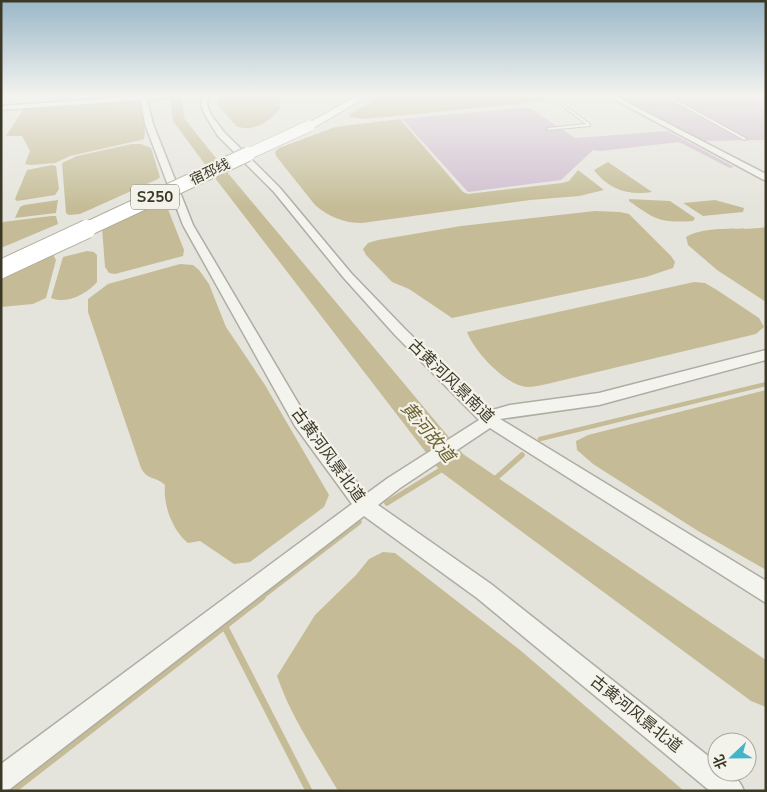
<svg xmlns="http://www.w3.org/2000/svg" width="767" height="792" font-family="'Nunito Sans','Noto Sans SC',sans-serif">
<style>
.green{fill:#cfbdce}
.water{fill:#c5bc97}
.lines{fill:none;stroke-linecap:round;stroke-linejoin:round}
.stream-far2{stroke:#c5bc97;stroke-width:4.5}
.stream-far1{stroke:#c5bc97;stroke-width:5.5}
.stream{stroke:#c5bc97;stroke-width:7}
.river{fill:#c5bc97;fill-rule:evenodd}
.lane-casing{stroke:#afada2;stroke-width:2}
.street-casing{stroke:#afada2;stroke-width:3}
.primary-casing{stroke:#b1ae9b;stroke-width:2}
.lane{fill:#f4f4ee;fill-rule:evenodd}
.street{fill:#f4f4ee;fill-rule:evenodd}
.primary{fill:#fff;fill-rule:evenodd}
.primary-bridge-far2-casing{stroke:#b1ae9b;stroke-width:12;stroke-linecap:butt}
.primary-bridge-far1-casing{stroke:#b1ae9b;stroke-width:16;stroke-linecap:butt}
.primary-bridge-casing{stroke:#b1ae9b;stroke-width:20;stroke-linecap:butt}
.primary-bridge-far2{stroke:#fff;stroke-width:11}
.primary-bridge-far1{stroke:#fff;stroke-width:14}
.primary-bridge{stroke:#fff;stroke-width:18}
.labels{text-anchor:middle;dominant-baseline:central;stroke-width:4.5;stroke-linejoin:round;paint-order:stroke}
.far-street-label{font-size:14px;fill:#3b3926;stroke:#f3f2eb}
.shield{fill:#f3f2eb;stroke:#727061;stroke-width:1}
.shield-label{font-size:15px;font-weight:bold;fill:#3b3926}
.street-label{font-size:16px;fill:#3b3926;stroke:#f3f2eb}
.water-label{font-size:18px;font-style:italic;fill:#6d6432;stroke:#f3f2eb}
</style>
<rect width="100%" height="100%" fill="#e5e4dc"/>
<!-- green -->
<path class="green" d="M615,96H766V140L701,141Z
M528,107L575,138L668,131L734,167L730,168L679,142L600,151L593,150L561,180L468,192L402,119Z"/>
<!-- water -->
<path class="water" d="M279,96L280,109C270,121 253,133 236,126L217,104L220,98Z
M382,96H541L548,101L365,119L349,117L350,114Z
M138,100L142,102L145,134L144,139L141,140L70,156L55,163L31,165L25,164L30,151L22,136H6L24,108Z
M400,119L463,192L468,194L562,183L569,181L578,170L604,190L579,196L530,200L362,223C344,223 329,217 315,205L276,156L275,152L279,148L335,127Z
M132,144H141L151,148L160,177L158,179L80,214L69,215L66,213L62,163L77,156Z
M608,162L652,192C629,196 608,189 594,170Z
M52,165L56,166L59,189L55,195L17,201L15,199L27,170Z
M164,199L184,250L183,256L115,274L109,273L105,267L102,228Z
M629,199L670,201L695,218L693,221C660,223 656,220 629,201Z
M58,200L56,213L15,218L20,207L24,205Z
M715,200L744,208L743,212L703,216L683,203Z
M595,211L620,212L629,214L671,256L675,262L673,268L646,277L452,318L409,289L392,282L366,255L363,249L368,243L378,240L461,226Z
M51,216H56L58,224L1,248V225L3,222Z
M766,227V302L717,270L688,245L686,237C709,224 740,232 766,227Z
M51,251L56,260L46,298L33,304L1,307V272Z
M87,251L94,252L97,255V282C88,293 67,305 51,298L63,257Z
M180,264L193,265L199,270L209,284L226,327L265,385L329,495L324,507L250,562L234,564L200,541L188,543C172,530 163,505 165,485C156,476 148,481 141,468L88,312V299L108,284Z
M694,282L705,283L717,290L759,318L764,327L756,334L547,384C541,385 534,387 527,387C505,385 474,351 467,332Z
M766,390V570L698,531L593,464L577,450L576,441L588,435Z
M383,552L395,553L520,650L684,791H338C316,753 291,717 277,676L315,615L356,575L369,559Z"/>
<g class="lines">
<!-- stream-far2 -->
<path class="stream-far2" d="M540,439L766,384"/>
<!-- stream-far1 -->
<path class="stream-far1" d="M486,487L522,455
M387,503L452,463
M260,598L359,522"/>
<!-- stream -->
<path class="stream" d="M224,625L309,791
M12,791L262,597"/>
<!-- river -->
<path class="river" d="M170,96H182L184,118L227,172L463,454L766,660V707L751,701L441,472L215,178L173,121Z"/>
<defs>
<path id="lane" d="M549,96H552L590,124V126L547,130L548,128L586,124Z
M665,96H669L747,139L744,140Z"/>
<path id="street" d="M142,96H179L147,100L153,124L193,225L307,418L366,494L388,478L479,420L395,335L343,277L274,192L218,136L205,115L201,105L202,96H208L207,105L211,115L224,132L280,188L351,273L405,329L489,411L510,405L599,393L766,350V360L599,405L500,419L766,581V603L490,428L400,488L378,505L491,584L717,763V772C731,772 739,778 744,791H710L477,598L364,516L10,789L1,791V764L352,504L295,426L183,225L145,124L141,100L1,110V106Z
M608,96H615L766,174V181Z"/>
<path id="primary" d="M356,96H368L313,128H305L303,126Z"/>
</defs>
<!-- lane casing -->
<use href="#lane" class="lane-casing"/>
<!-- street casing -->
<use href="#street" class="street-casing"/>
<!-- primary casing -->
<use href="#primary" class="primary-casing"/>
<!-- lane -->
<use href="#lane" class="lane"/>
<!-- street -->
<use href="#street" class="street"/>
<!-- primary -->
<use href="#primary" class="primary"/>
<defs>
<path id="primary-bridge-far2" d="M246,155L309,126"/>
<path id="primary-bridge-far1" d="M85,230L248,154"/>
<path id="primary-bridge" d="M1,269L87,229"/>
</defs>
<!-- primary-bridge-far2 casing -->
<use href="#primary-bridge-far2" class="primary-bridge-far2-casing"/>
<!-- primary-bridge-far1 casing -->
<use href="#primary-bridge-far1" class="primary-bridge-far1-casing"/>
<!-- primary-bridge casing -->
<use href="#primary-bridge" class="primary-bridge-casing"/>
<!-- primary-bridge-far2 -->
<use href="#primary-bridge-far2" class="primary-bridge-far2"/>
<!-- primary-bridge-far1 -->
<use href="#primary-bridge-far1" class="primary-bridge-far1"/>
<!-- primary-bridge -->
<use href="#primary-bridge" class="primary-bridge"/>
</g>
<!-- sky -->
<linearGradient id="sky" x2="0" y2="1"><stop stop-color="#9ab7c8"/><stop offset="0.46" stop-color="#f3f3ef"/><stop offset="1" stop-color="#f3f3ef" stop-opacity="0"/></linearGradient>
<rect width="767" height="207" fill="url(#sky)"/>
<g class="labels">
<!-- far-street labels -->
<g class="far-street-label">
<text transform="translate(210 172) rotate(-25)">宿邳线</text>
</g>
<!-- shield labels -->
<rect class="shield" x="131" y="184.5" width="48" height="25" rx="4"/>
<g class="shield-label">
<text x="155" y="197">S250</text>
</g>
<!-- street labels -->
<g class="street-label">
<text transform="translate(451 381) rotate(44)">古黄河风景南道</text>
<text transform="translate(328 455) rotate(54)">古黄河风景北道</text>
<text transform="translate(636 714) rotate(39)">古黄河风景北道</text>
</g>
<!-- water labels -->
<g class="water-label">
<text transform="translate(428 432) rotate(50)">黄河故道</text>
</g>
</g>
<!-- border -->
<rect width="767" height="792" fill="none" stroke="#3b3926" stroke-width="5"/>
<!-- north arrow -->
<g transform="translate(732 757) rotate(248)"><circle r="24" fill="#f3f2eb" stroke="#a9a89c"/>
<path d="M0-4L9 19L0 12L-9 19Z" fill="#42b5c9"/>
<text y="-8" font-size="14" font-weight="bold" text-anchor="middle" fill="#3b3926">北</text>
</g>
</svg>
